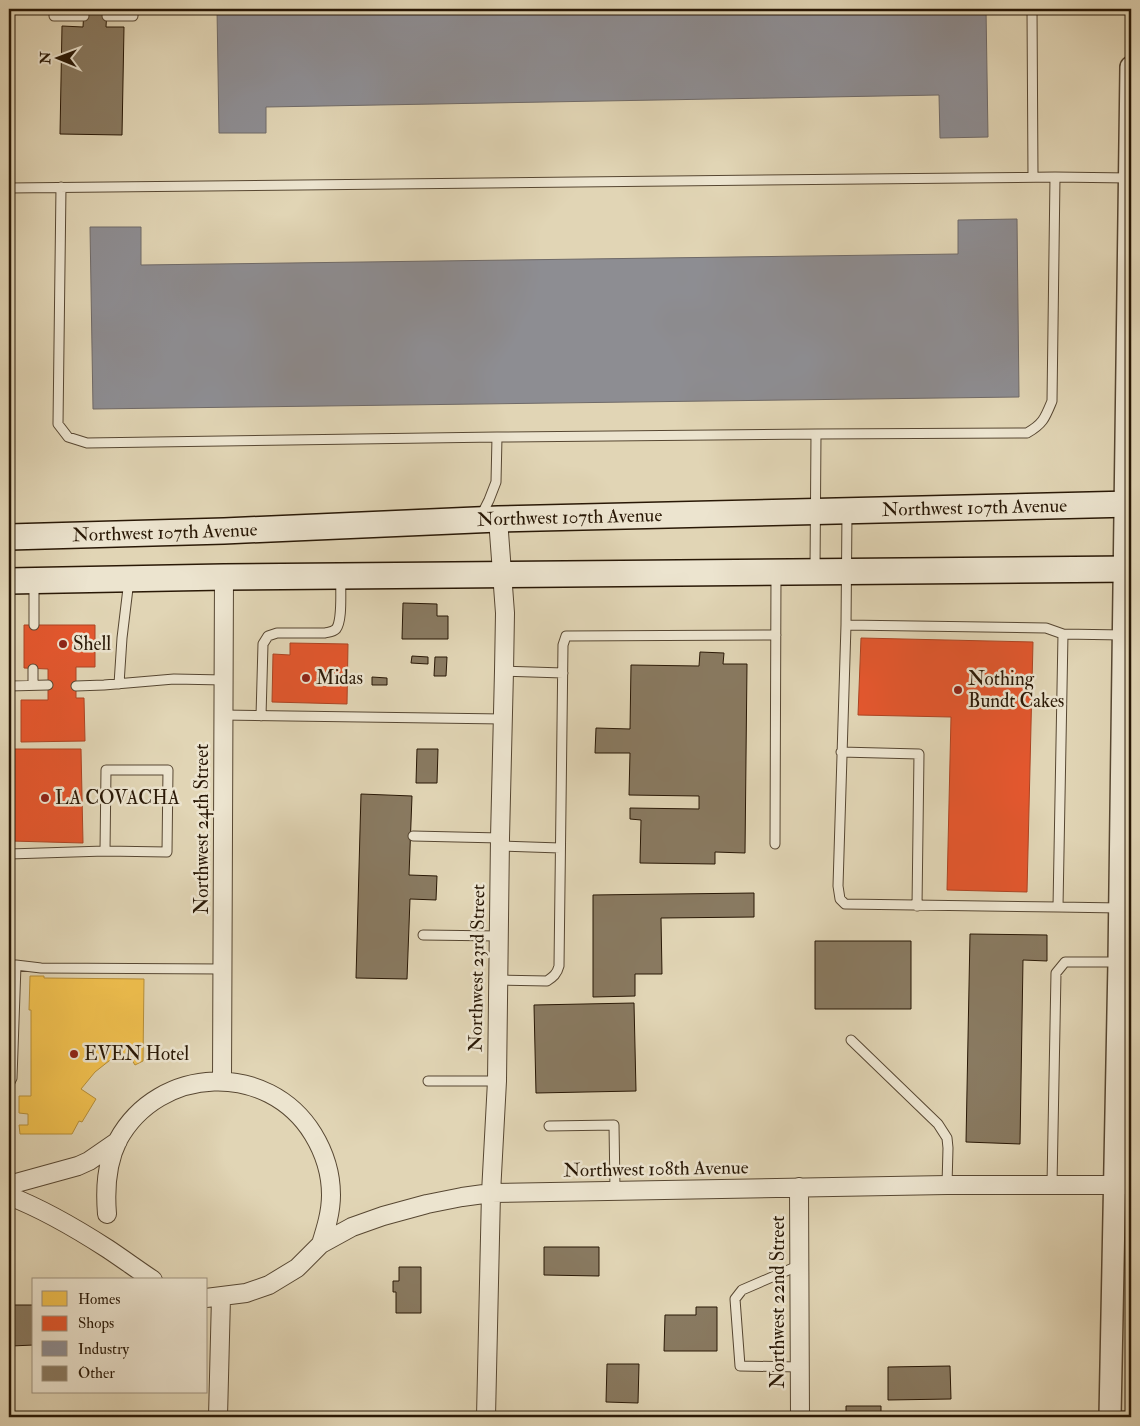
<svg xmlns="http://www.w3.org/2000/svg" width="1140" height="1426" font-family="'IM FELL Double Pica',serif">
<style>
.homes{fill:#f2c14e;stroke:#b68e38}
.shops{fill:#e4572e;stroke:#ac4422}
.industry{fill:#8d8d92;stroke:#6f6a68}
.building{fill:#897a61;stroke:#291806}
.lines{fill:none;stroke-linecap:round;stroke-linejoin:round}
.service-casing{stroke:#574732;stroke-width:11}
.minor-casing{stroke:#574732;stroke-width:20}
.tertiary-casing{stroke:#574732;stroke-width:24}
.secondary-casing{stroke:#291806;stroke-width:28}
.service{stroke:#ece4cf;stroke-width:9}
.minor{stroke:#ece4cf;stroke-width:18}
.tertiary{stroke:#ece4cf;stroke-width:21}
.secondary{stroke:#ece4cf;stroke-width:25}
.poi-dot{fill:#8f2418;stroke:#ece4cf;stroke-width:2}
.labels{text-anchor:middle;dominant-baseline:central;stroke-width:5;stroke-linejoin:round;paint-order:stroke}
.street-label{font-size:19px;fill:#291806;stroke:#ece4cf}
.poi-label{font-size:19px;fill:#291806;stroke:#ece4cf;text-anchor:start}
</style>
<rect width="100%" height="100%" fill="#e1d5b5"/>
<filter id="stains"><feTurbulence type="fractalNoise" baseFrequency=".004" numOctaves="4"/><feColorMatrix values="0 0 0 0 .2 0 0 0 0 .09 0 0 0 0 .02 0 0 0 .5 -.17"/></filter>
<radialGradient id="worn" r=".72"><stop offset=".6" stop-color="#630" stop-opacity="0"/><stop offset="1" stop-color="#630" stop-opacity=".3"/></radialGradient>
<!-- homes -->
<path class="homes" d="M30,976H44V978L144,979L143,1061L135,1065L127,1052L121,1056L119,1053L95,1072L81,1089L96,1099L82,1122L79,1121L72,1134H20L19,1125H28V1114L19,1113V1096H31V1010H29Z"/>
<!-- shops -->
<path class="shops" d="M24,625H95V667H76V698H84L85,741L21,742V700H48V669L24,668Z
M861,638L1033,642L1027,892L947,890L951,717L858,715Z
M290,643L348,644L347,704L272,702L273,654L290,655Z
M12,749H81L83,843L11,841Z"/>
<!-- industry -->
<path class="industry" d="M217,9H986L988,137L940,138L939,95L266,107V133H219Z
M1017,219L1019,397L93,409L90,227H141V265L958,254V220Z"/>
<!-- building -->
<path class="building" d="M84,9H107L106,27H124L122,135L60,134L62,26L83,27Z
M403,603L437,604V616H448V639H402Z
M700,652L724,653L723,664H747L745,853L715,852V864L640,863L641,820L630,819V808L699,809V796L629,795L630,753H595L596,728L630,729L631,665L699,666Z
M412,656L428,657V664L411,663Z
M435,657H447L446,676H434Z
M372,677L387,678V685H372Z
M417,749H438L437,783H416Z
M361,794L412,796L409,875L437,876L436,900L410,899L407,979L356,978Z
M754,893V917L661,918L662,974H635V996L593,997V895Z
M970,934L1047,935V961L1023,960L1020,1144L966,1142Z
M815,941H911V1009H815Z
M634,1003L636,1091L536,1093L534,1005Z
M544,1247H599V1276L544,1275Z
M399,1267H421V1313H396V1292H393V1281H399Z
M11,1305H34V1345L11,1346Z
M696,1307H717V1351H664L665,1315H696Z
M607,1364H639L638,1403L606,1402Z
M950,1366L951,1399L888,1400V1367Z
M846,1406H881V1417H846Z"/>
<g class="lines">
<defs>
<path id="service" d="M54,9V16H84
M1032,9L1033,177
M107,16H133V9
M61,187L58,424L68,437L87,443L497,437L816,434
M9,188L1055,177
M481,516L489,500L496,482L497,437
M815,571L816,434L1027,433C1043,424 1045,418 1052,401L1055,177L1129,178
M34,625V582
M846,625L1046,628L1063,634L1058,907L845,904L840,899L838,886L846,625L847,513
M1063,634L1123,635
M33,669V685
M504,671L563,673
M119,684L122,638L129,580
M9,686L48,685
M76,686L104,685L174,679L224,680
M223,715L503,719
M261,716L263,644L268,636L277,633H325C329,632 333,632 336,629C343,620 340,590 341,579
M841,752L919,754L917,906
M413,836L500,838
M775,844L776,574
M500,846L560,848
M9,854L105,851L167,852L168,770H106L105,851
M1058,907L1120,908
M423,935L499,936
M9,965H16L12,1078L9,1084
M16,965L41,968L222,969
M498,980L547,981C553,977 557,974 559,966L563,645L566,636L776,635
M851,1040L938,1124L947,1138L948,1148L947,1185
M428,1081H497
M549,1126L614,1125L615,1190
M1052,1184L1056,973L1065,962H1119
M800,1367L740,1366L735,1299L742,1290L800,1265
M1110,1416H1131"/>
<path id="minor" d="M222,1081L224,577
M9,1185L78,1166L89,1161L118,1141
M799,1187L800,1417
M9,1196C43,1209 77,1229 108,1249C123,1259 138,1270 153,1280
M107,1214C105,1189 106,1164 118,1140C159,1065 268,1061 313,1134C324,1152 331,1174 331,1195C331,1212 326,1228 321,1244
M206,1298L246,1293L269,1285L297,1268L321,1244L352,1227L383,1216L427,1204L462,1197L491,1193L947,1185H1131
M218,1417L221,1297
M486,1417L491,1193L497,1081L500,838L504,671L505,613L498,519"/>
<path id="tertiary" d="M1110,1417L1119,962L1131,67"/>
<g id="secondary">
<path id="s1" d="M9,537L224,531L498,519L1131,504"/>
<path d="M9,581L224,577L1131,569"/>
</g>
</defs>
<!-- service casing -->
<use href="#service" class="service-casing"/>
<!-- minor casing -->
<use href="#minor" class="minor-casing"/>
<!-- tertiary casing -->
<use href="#tertiary" class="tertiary-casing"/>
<!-- secondary casing -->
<use href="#secondary" class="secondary-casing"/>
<!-- service -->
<use href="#service" class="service"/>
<!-- minor -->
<use href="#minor" class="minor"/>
<!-- tertiary -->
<use href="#tertiary" class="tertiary"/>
<!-- secondary -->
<use href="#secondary" class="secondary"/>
</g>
<!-- markers -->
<g class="poi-dot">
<circle cx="63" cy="644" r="5"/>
<circle cx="306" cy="678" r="5"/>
<circle cx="958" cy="690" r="5"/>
<circle cx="45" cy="798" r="5"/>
<circle cx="74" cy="1054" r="5"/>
</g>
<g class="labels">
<!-- street labels -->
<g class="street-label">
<text stroke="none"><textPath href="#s1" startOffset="966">Northwest 107th Avenue</textPath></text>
<text stroke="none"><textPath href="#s1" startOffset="561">Northwest 107th Avenue</textPath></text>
<text stroke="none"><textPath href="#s1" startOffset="156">Northwest 107th Avenue</textPath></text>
<text transform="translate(202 829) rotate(-90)">Northwest 24th Street</text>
<text transform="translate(477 968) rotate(-89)">Northwest 23rd Street</text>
<text transform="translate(656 1169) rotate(-1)">Northwest 108th Avenue</text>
<text transform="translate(778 1302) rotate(-90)">Northwest 22nd Street</text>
</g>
<!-- poi labels -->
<g class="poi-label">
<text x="73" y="644">Shell</text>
<text x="316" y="678">Midas</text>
<text x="968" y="679">Nothing<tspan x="968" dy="22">Bundt Cakes</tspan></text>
<text x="55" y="798">LA COVACHA</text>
<text x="84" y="1054">EVEN Hotel</text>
</g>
</g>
<!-- margin -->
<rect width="1140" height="1426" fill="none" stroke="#e1d5b5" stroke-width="30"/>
<rect x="10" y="10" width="1120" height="1406" fill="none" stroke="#291806" stroke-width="2.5"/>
<rect x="15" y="15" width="1110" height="1396" fill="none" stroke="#291806"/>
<!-- legend -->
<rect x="32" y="1278" width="175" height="115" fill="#ece4cf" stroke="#9e927f"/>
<rect x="42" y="1291" width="25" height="15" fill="#f2c14e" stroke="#9e927f"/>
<text x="78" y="1304" font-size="15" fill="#291806">Homes</text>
<rect x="42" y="1316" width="25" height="15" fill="#e4572e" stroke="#9e927f"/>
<text x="78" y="1328" font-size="15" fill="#291806">Shops</text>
<rect x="42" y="1341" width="25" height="15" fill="#8d8d92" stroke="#9e927f"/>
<text x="78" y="1354" font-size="15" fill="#291806">Industry</text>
<rect x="42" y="1366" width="25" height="15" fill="#897a61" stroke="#9e927f"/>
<text x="78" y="1378" font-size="15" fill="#291806">Other</text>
<!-- north arrow -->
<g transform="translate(58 58) rotate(271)" stroke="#ece4cf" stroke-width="4" paint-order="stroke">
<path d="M0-4L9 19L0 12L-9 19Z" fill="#291806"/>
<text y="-8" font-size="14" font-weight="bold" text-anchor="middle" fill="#291806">N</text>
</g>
<rect width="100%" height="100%" filter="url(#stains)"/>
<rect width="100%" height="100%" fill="url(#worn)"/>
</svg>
